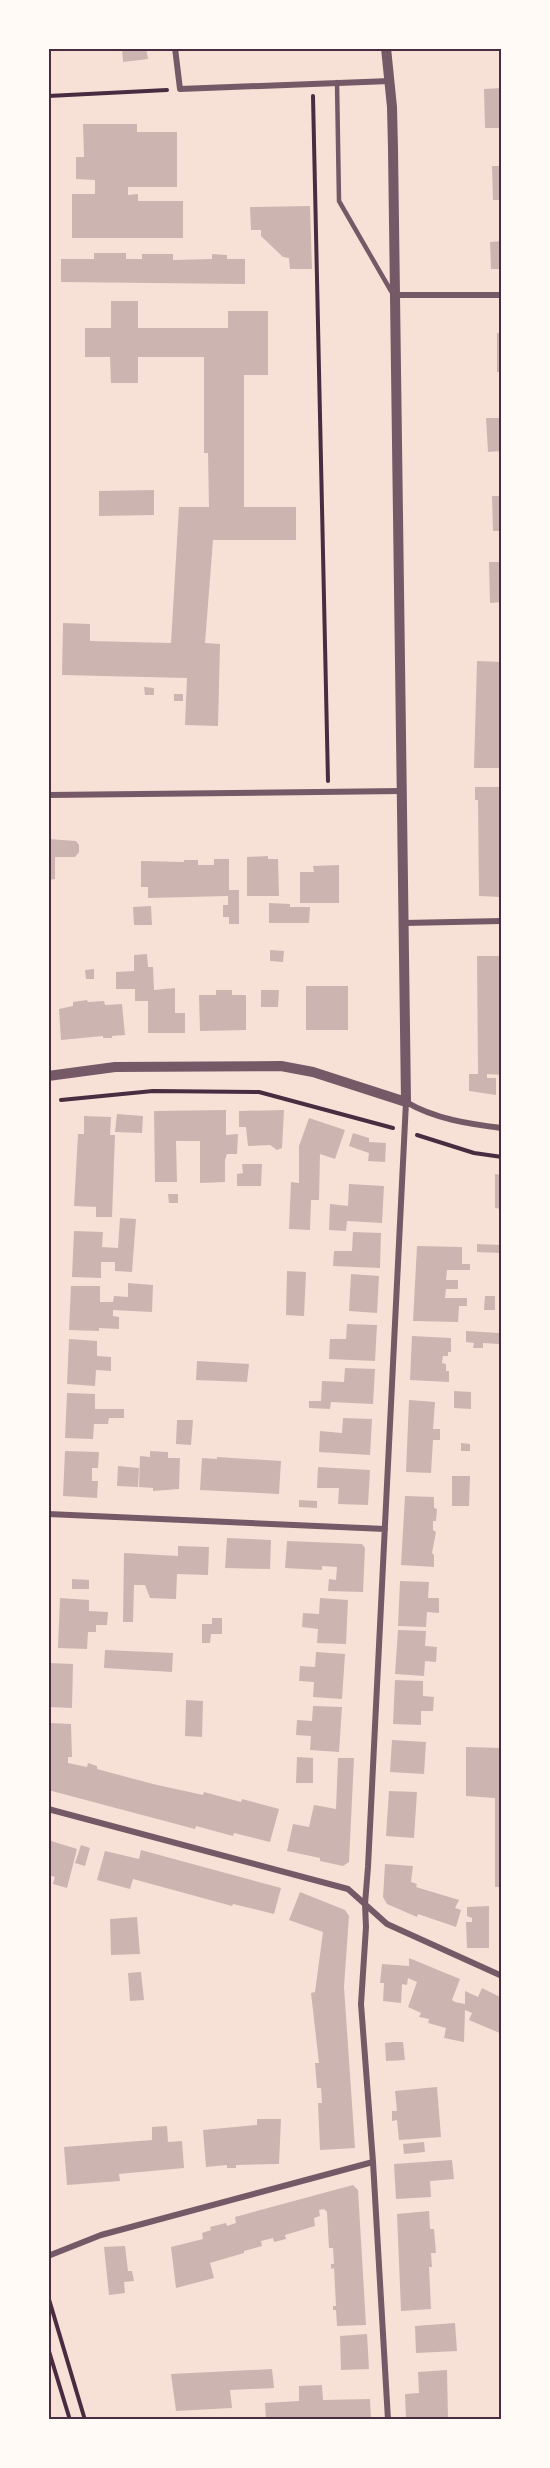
<svg xmlns="http://www.w3.org/2000/svg" width="550" height="2468" font-family="Roboto,sans-serif">
<style>
.building{fill:#ccb4b1}
.lines{fill:none;stroke-linecap:round;stroke-linejoin:round}
.path{stroke:#4a2c40;stroke-width:4}
.service{stroke:#755966;stroke-width:4.5}
.minor{stroke:#755966;stroke-width:6}
.tertiary{stroke:#755966;stroke-width:10}
.neatline{fill:none;stroke:#4a2c40;stroke-width:2}
</style>
<rect width="100%" height="100%" fill="#f7e1d7"/>
<!-- building -->
<path class="building" d="M122,48H146L148,59L123,62Z
M502,88V128H485L484,89Z
M83,124H137V132H177V187H128V195L138,194V201H183V238H72V194H95V180L76,179V157H84Z
M492,166H502V200H493Z
M310,206L312,269H290L289,258L283,257L261,236V230H251L250,207Z
M502,241V269H491L490,242Z
M94,253H126V259H142V254H173V260L212,259V254L227,255V259H245V284L61,282V259H94Z
M111,301H138V328H228V311H268V375H244V507H296V540H213L205,643L220,644L218,726L185,725L187,678L62,675L63,623L90,624V641L171,643L179,507H209L208,453H204V357H138V383H111L110,357H85V328H111Z
M497,333H502V372H497Z
M486,418H502V451L488,452Z
M154,490V515L99,516V491Z
M492,496H502V531H493Z
M489,562H502V602L490,603Z
M477,661L502,662V768H474Z
M144,687L154,688V695H145Z
M174,694H183V701H174Z
M475,787H502L500,897L479,896L478,800H475Z
M48,839L76,841L79,845V852L75,857H55V879L48,880Z
M268,856V859H278L279,896H247V857Z
M214,859H229V890H239V924H229V917H223V905H228V896L148,898V887H141V861L184,862V860H198V865H214Z
M339,865V903H300V872H314L313,866Z
M269,903L290,904V907H310L309,923H269Z
M151,906L152,925H134L133,907Z
M270,950L284,951L283,962L270,961Z
M147,954L148,967H153L154,990L175,988V1013H185V1033H148V1001H135V989H116V972L134,971V955Z
M477,956H502V1075L487,1074V1078H496V1095L469,1091V1074H478Z
M94,969V979H86L85,970Z
M306,986H348V1030H306Z
M216,990H232V995H246V1030L200,1031L199,995H216Z
M261,990H279L278,1007H261Z
M87,1000L88,1002L104,1001L105,1005L122,1004L125,1035L112,1036V1038H103V1036L61,1040L59,1009L73,1006V1002Z
M226,1110V1135L238,1134L237,1154H227L225,1160V1182L200,1183V1141H176L177,1182H155L154,1111Z
M284,1110L282,1148L277,1150L270,1145L248,1146L246,1127H239V1111Z
M117,1114L143,1116L142,1133L115,1132Z
M84,1116L111,1117L110,1135H115L112,1217H96V1207L74,1206L78,1134H84Z
M309,1118L345,1130L335,1159L320,1154L319,1200H311L310,1230L289,1229L291,1182L299,1183V1146Z
M353,1133L369,1138V1142L386,1143L385,1162L368,1161L369,1153L349,1146Z
M242,1164H262L261,1186H237V1174L243,1173Z
M495,1174L502,1175V1209L495,1208Z
M349,1184L384,1186L382,1223L347,1221L346,1231L329,1230L330,1204L348,1206Z
M168,1194H178V1203H169Z
M120,1218L136,1219L132,1272L115,1271V1262H101V1278L72,1277L74,1231L103,1232L102,1247L118,1248Z
M353,1232L381,1233L380,1268L333,1266L334,1251H352Z
M477,1244L501,1245V1253L477,1252Z
M417,1246L462,1247V1264H470V1270H447L446,1280H458V1289H446L445,1298H467V1306H459L458,1322L413,1321Z
M287,1271L306,1272L304,1316L286,1315Z
M351,1274L379,1276L377,1313L349,1311Z
M128,1283L153,1285L152,1312L113,1310V1316L119,1317V1329L99,1328V1331L69,1330L71,1286H100V1302H113L114,1296L128,1297Z
M485,1296H495V1310H484Z
M347,1324L377,1325L375,1361L329,1359L330,1339H346Z
M466,1331L499,1333V1344L483,1343V1348H473L474,1343L466,1342Z
M412,1336L451,1338V1352H448V1356H443L442,1363L446,1364V1371H449V1382L410,1380Z
M69,1339L97,1341V1356L111,1357V1371L96,1370L95,1386L67,1384Z
M197,1361L249,1364L247,1382L196,1380Z
M345,1368L375,1369L373,1404L331,1402L330,1409L309,1408V1401H321L322,1381L344,1382Z
M454,1391L471,1392V1409L454,1408Z
M67,1393L95,1394V1409H124V1418H109L108,1424H94L93,1439L65,1438Z
M409,1400L435,1402L433,1429H440V1440H433L431,1473L406,1472Z
M343,1418L372,1419L370,1455L319,1452L320,1431L342,1433Z
M177,1420H193L191,1445L176,1444Z
M461,1443L470,1444V1451H461Z
M65,1451L99,1452L98,1468H92V1481H98L97,1498L63,1496Z
M150,1451L168,1452V1458H180L179,1489L153,1491V1488L139,1487L140,1456L150,1457Z
M217,1457L281,1461L279,1494L200,1490L202,1458L217,1459Z
M118,1466L139,1468L138,1487L117,1486Z
M318,1467L370,1470L368,1505L338,1504L339,1488H317Z
M499,1474H502V1488H499Z
M452,1476H470L469,1506H452Z
M405,1496L434,1497V1508L437,1509L436,1521H433V1530L436,1532L432,1553L434,1555V1567L401,1565Z
M299,1500L317,1501V1508L299,1507Z
M227,1538L271,1540L270,1569L225,1568Z
M287,1541L362,1544L365,1548L363,1592L328,1591L329,1579L336,1580L337,1567L322,1566V1570L285,1568Z
M178,1546L209,1547L208,1575L177,1574L176,1599L150,1598L145,1585H134L133,1622H123L124,1553L178,1556Z
M72,1579L89,1580V1589H72Z
M400,1581L429,1582L428,1598H439V1613L427,1612L426,1627L398,1626Z
M60,1598L89,1600V1611L108,1612L107,1625H96V1632H88L87,1649L58,1648Z
M320,1598L348,1600L346,1644L317,1643L318,1629L302,1627L303,1613L319,1614Z
M212,1618H222V1634H211L210,1643H202V1624H212Z
M398,1630L426,1631L425,1646L437,1647L436,1662L425,1661L424,1676L395,1674Z
M105,1650L173,1653L172,1672L104,1668Z
M316,1652L345,1654L342,1699L313,1697L314,1682L299,1681L300,1666L315,1667Z
M48,1663L73,1664L72,1708L48,1707Z
M395,1680L423,1681V1696L434,1697L433,1711H421V1725L393,1724Z
M186,1700L203,1701L202,1737L185,1736Z
M313,1706L342,1707L339,1752L310,1750L311,1736L296,1735L297,1720L312,1721Z
M48,1723L71,1724L72,1757H68V1763L87,1767L88,1763L97,1766V1769L153,1784L203,1795L204,1792L241,1802L242,1799L279,1809L270,1842L234,1833L233,1836L196,1826L195,1829L48,1790Z
M392,1740L426,1742L424,1774L390,1772Z
M466,1747L502,1748V1887H495V1798L466,1796Z
M297,1757L313,1758V1783H296Z
M338,1758H354L349,1862L343,1866L320,1861V1858L287,1851L293,1824L309,1827L314,1805L336,1809Z
M389,1791L417,1792L414,1838L386,1836Z
M48,1840L77,1849L67,1888L53,1884L55,1877L48,1875Z
M81,1845L90,1848L85,1866L75,1863Z
M141,1850L281,1888L274,1914L233,1904L232,1906L133,1879L130,1889L97,1880L105,1851L139,1859Z
M385,1864L413,1866L411,1882L417,1884L416,1887L459,1900L455,1908L461,1910L456,1927L418,1914L417,1917L387,1904L383,1897Z
M300,1892L345,1910L349,1916L344,1987L355,2148L320,2150L318,2103H322L321,2088H317L315,2063H319L311,1993L315,1992L323,1932L289,1920Z
M489,1906V1948H467L466,1922H472V1918L467,1916V1907Z
M137,1917L140,1954L111,1955L110,1919Z
M409,1958L460,1979L452,2000L455,2002L465,2004V1991L478,1997L482,1988L502,1998V2034L469,2020L472,2013L465,2010L464,2042L444,2038L446,2028L428,2023L429,2019L419,2017L421,2013L408,2007L417,1982L408,1978L407,1985L402,1984L401,2003L383,2001L384,1983H380L382,1964L409,1966Z
M141,1972L144,2000L130,2001L128,1973Z
M394,2042H403L405,2060L386,2061L385,2043Z
M437,2087L441,2137L399,2140L397,2120L392,2121V2111H397L395,2091Z
M257,2119H281L279,2164L236,2165V2168H227V2165L206,2167L203,2130L257,2125Z
M167,2126L168,2142L182,2141L184,2168L119,2174L120,2181L67,2185L64,2147L152,2140V2127Z
M424,2142L425,2152L404,2154L403,2144Z
M452,2160L454,2179L430,2181L431,2197L396,2199L394,2164Z
M353,2185L358,2190L366,2325L337,2326L336,2310H333V2306H336L334,2268L331,2269V2264H334L333,2248H329L327,2212L324,2209L319,2210L320,2216L314,2218L315,2226L285,2235L286,2239L274,2242L273,2238L261,2241L262,2246L244,2251V2253L210,2263L214,2278L176,2288L171,2247L203,2239L202,2233L211,2230L210,2227L226,2223L227,2226L236,2223L235,2217Z
M429,2211L430,2229H434L436,2253H431L432,2267H429L431,2309L401,2311L397,2214Z
M125,2246L128,2271H132L134,2281L124,2282L125,2293L109,2295L104,2247Z
M455,2323L457,2351L416,2353L415,2326Z
M367,2334L369,2369L341,2370L340,2336Z
M272,2369L274,2388L230,2390L232,2408L176,2411L171,2374Z
M447,2370L448,2420H406L405,2394L419,2393L418,2372Z
M322,2385L323,2400L370,2399L371,2420H266L265,2403L299,2401V2386Z"/>
<g class="lines">
<!-- path -->
<path class="path" d="M48,96L167,90
M313,96L328,781
M61,1100L153,1091L259,1092L393,1128
M417,1135L474,1153L502,1157
M48,2296L85,2420
M48,2348L70,2420"/>
<!-- service -->
<path class="service" d="M337,82L339,201L391,291"/>
<!-- minor -->
<path class="minor" d="M175,48L180,89L390,81
M395,295H502
M48,795L402,791
M404,923L502,921
M48,1091V1143
M48,1514L385,1529
M48,1809L348,1889L387,1924L502,1976
M48,2256L101,2235L373,2162
M388,2420L373,2162L361,2004L366,1927L365,1904L368,1867L406,1102C435,1119 469,1124 502,1128"/>
<!-- tertiary -->
<path class="tertiary" d="M48,1076L115,1067L281,1066L313,1072L406,1102L393,149L392,107L386,48"/>
</g>
<!-- border -->
<rect width="550" height="2468" fill="none" stroke="#fffaf5" stroke-width="99"/>
<rect x="50" y="50" width="450" height="2368" class="neatline"/>
</svg>
